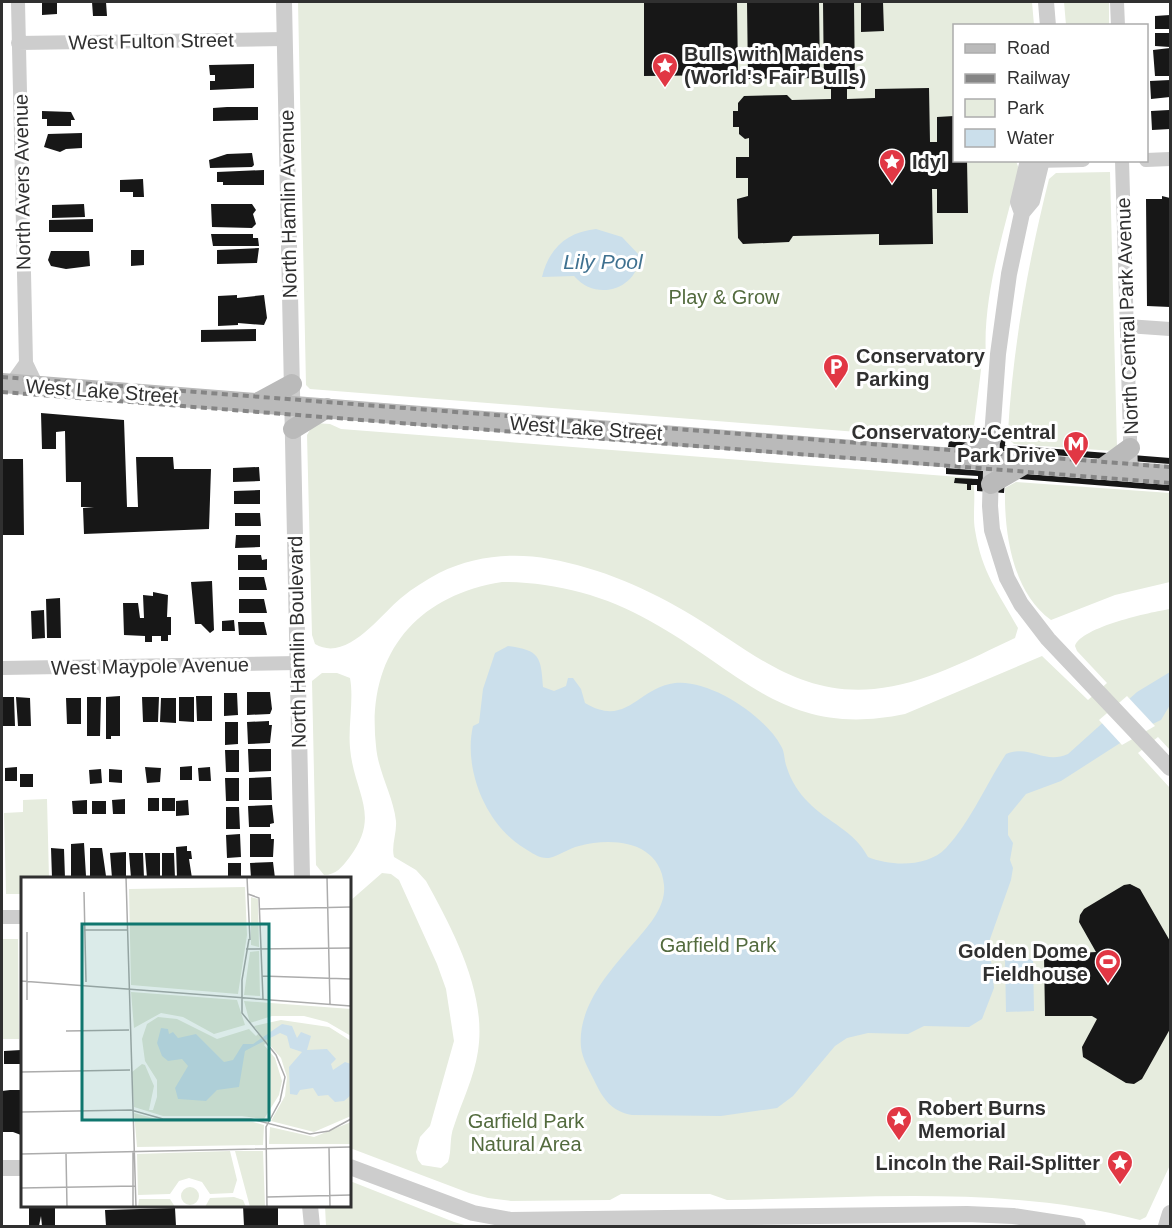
<svg xmlns="http://www.w3.org/2000/svg" width="1172" height="1228" font-family="Helvetica,sans-serif">
<style>
.green{fill:#e6ecde}
.water{fill:#cbdfeb}
.pier{fill:#fff}
.building{fill:#171717}
.lines{fill:none;stroke-linecap:round;stroke-linejoin:round}
.minor{stroke:#cdcdcd;stroke-width:14}
.tertiary{stroke:#cdcdcd;stroke-width:16}
.secondary{stroke:#bababa;stroke-width:20}
.rail{stroke:#858585;stroke-width:4;stroke-dasharray:6 4.5;stroke-linecap:butt}
.labels{text-anchor:middle;dominant-baseline:central;stroke-width:6;stroke-linejoin:round;paint-order:stroke}
.street-label{font-size:20px;fill:#303030;stroke:#fff}
.poi-label{font-size:20px;font-weight:bold;fill:#303030;stroke:#fff;text-anchor:start}
.park-label{font-size:20px;fill:#536b3e;stroke:#fff}
.water-label{font-size:21px;font-style:italic;fill:#3f7190;stroke:#fff}
.inset-road{fill:none;stroke:#acacac;stroke-width:1.5}
.view{fill:#0f766e;fill-opacity:0.15;stroke:#0f766e;stroke-width:3}
.inset-edge{fill:none;stroke:#303030;stroke-width:3}
</style>
<rect width="100%" height="100%" fill="#fff"/>
<!-- green -->
<path class="green" d="M298,2H1032L1034,25L954,26V160L1016,161L1019,169C1005,230 982,294 986,358L982,362L972,441L310,389L306,385Z
M1064,2H1109V25H1066Z
M1110,172L1117,447L1114,451L1014,444L1009,439L1008,432C1013,346 1028,263 1049,179L1056,173Z
M314,423L330,424L341,429L972,478C977,493 972,513 975,530C982,573 998,592 1018,628L1015,638C970,659 924,684 874,689C798,696 752,652 693,616C649,589 600,568 550,559C512,552 474,556 439,573C426,580 413,588 401,598C380,615 347,663 315,644L312,635L307,435Z
M1016,482L1170,493V582L1115,595L1051,620C1012,592 1004,532 1005,488Z
M502,582C553,582 605,595 650,621C743,672 785,739 905,714L1042,656L1088,700L1107,683L1077,651L1075,646C1081,627 1151,612 1170,609V750L1158,737L1138,753L1170,788V1165L1146,1217L1140,1220C1006,1185 865,1198 727,1200L710,1194H621L610,1200L511,1201L488,1198L469,1193L350,1148V901L382,873L391,874L399,880L437,964L446,989L454,1041L430,1126L420,1137L416,1152L418,1160L422,1165L441,1168L448,1162C452,1151 449,1138 454,1126C462,1101 474,1078 478,1051C487,993 453,930 426,881L416,870L394,857C391,846 397,833 396,821C393,795 378,772 376,746C366,657 414,596 502,582Z
M322,673H337L350,678C354,699 348,726 350,748C354,794 382,815 349,858C342,867 336,875 324,875L316,865L312,681Z
M47,799L49,878H22V894H6L4,813L23,812V800Z
M2,939H18L19,1039H2Z
M350,1181L454,1222L468,1226H326L325,1206H350Z"/>
<!-- water -->
<path class="water" d="M596,229L622,237L640,256C637,290 596,302 574,276L542,277C549,248 567,232 596,229Z
M508,646C540,650 541,657 543,687L554,691L566,686L568,678H573L581,689L585,703C627,728 637,688 675,683C710,679 765,716 781,746C785,752 784,761 787,768C791,781 799,793 808,802C828,823 854,830 868,857C890,866 927,868 946,848C971,821 986,784 1006,754C1031,744 1044,765 1068,754L1137,692L1170,672V705L1161,720L1142,729L1061,781L1026,794L1008,816V835L1013,843L1010,860L1013,868L1011,880L989,942L994,988L982,1019L969,1027L924,1026L908,1034L868,1033L847,1038L835,1046L793,1096L777,1108L721,1116L632,1115C611,1111 603,1099 594,1080C589,1070 582,1058 581,1047C577,1004 614,966 639,937C651,923 666,905 664,885C660,841 613,837 579,846C569,848 559,856 549,858C540,859 532,853 524,848C486,825 463,769 473,726L479,723L483,689L495,653Z
M1005,959H1033L1034,1011L1006,1012Z"/>
<!-- pier -->
<path class="pier" d="M1127,696L1155,726L1122,745L1099,720Z"/>
<!-- building -->
<path class="building" d="M42,2H57V14L42,15Z
M92,2H106L107,16H93Z
M644,2H737L738,75L644,76Z
M747,2H819L820,78L748,79Z
M823,2H854L855,89H847V99L875,98V89L929,88L930,142H937V117L954,116V160H967L968,213H937V189H932L933,244L879,245V234L793,236L789,242L743,244L738,238L737,199L748,196V178H736V157H749V138L745,139L739,134V127H733V111H738V103L744,96L787,95L792,100L831,99V89H824Z
M861,2H883L884,31L861,32Z
M1170,15V29H1155V16Z
M1155,33H1170V47L1155,46Z
M1170,48V76H1155L1153,50Z
M254,64V88L210,90V81H215V75H210L209,65Z
M1170,80V97L1151,99L1150,81Z
M227,107H258V120L213,121V108Z
M1169,110L1170,129L1152,130L1151,111Z
M42,111L71,112L75,120H71V126H47V119H42Z
M82,133V148L66,149L60,152L44,147L48,134Z
M252,153L254,165L252,167L210,168L209,160L227,154Z
M264,170V185H223V182H217V172Z
M143,179L144,197H133V192H120V180Z
M1162,196L1170,198V307L1147,306L1146,199H1162Z
M84,204L85,217L52,218V205Z
M211,204H252L256,210L253,214L256,224L252,228L212,227Z
M93,219V232H49V220Z
M211,234H253V238H258L259,246H213Z
M259,248L257,263L217,264V250Z
M131,250H144V265L131,266Z
M51,251H89L90,266L66,269L51,266L48,260Z
M237,295V298L264,295L267,318L264,325L238,323V325L218,326V296Z
M256,329V341L201,342V330Z
M41,413L124,420L127,507H138L136,457H173L174,469H211L209,529L84,534L83,508L94,507H81V482H66L65,431L56,432V449H42Z
M971,426L1006,431L1005,445L1170,458V464L948,447L949,441L973,443V440L958,439V433L970,434Z
M2,459H23L24,535H2Z
M259,467L260,481L233,482V468Z
M946,468L1170,485V491L1005,478L1004,493L977,491V485H971V490H967V484L954,483L955,478L978,479V476L946,474Z
M260,490V504H234V491Z
M235,513H260L261,526H235Z
M236,535H260V547L235,548Z
M238,555H261L262,560L267,559V570H238Z
M239,577H264L267,590H239Z
M212,581L214,630L210,633L201,624H195L191,582Z
M153,592L168,595L167,617H171V635H168V641H161V636H152V642H145V636L124,635L123,603H138L140,618H144L143,595L153,596Z
M60,598L61,638H47L46,599Z
M239,599H264L267,613H239Z
M44,610L45,638L32,639L31,611Z
M234,620L235,631H222V621Z
M238,622H264L267,635H239Z
M247,692H270L272,709L270,714L247,715Z
M224,693H237L238,715L224,716Z
M120,696V736H111V739H106V697Z
M196,696H212V721H197Z
M2,697H14L15,726H2Z
M16,697L30,698L31,726H18Z
M87,697H101L100,736H87Z
M142,697H159L158,722H143Z
M179,697H194V722L179,721Z
M66,698H81V724H67Z
M161,698H176V723L160,722Z
M269,721V725H272L270,743L248,744L247,722Z
M225,722H238V744L225,745Z
M248,749H271V771L249,772Z
M225,750H239V772H226Z
M192,766V780H180V767Z
M17,767V781H5V768Z
M145,767L161,768L160,782L147,783Z
M210,767L211,781H199L198,768Z
M101,769L102,783L90,784L89,770Z
M109,769L122,770V783L109,782Z
M20,774H33V787H20Z
M271,777L272,800H249V778Z
M225,778H239V801H226Z
M148,798H159V811H148Z
M162,798H175V811H162Z
M125,799V814H113L112,800Z
M87,800V814H73L72,801Z
M188,800L189,815L176,816V801Z
M92,801H106V814H92Z
M272,805L274,823L270,824V827H249L248,806Z
M226,807H239L240,829H226Z
M240,834L241,857L227,858L226,835Z
M250,834H271V839H274L273,857H250Z
M84,843L86,876L71,878V844Z
M187,846V851H191L192,859H189L192,878H177L176,847Z
M51,848L64,849L65,878H52Z
M90,848H102L106,876L103,878H90Z
M126,852V878H112L110,853Z
M129,853H143L144,878H131Z
M145,853H160V878H147Z
M162,853H174L175,878H162Z
M273,862L275,878H251L250,863Z
M228,863H241V878H228Z
M1130,884L1140,889L1170,941V1029L1142,1079L1134,1084L1126,1083L1083,1057L1082,1047L1097,1019L1092,1016H1045L1044,955L1096,952L1079,922L1080,915L1084,909L1124,885Z
M21,1050V1064H4V1051Z
M10,1090H22L21,1135L13,1132H2V1091Z
M29,1206H55V1226H42L41,1216L39,1226H29Z
M243,1206H278V1226H244Z
M175,1208L176,1226H106L105,1210Z"/>
<g class="lines">
<!-- minor -->
<path class="minor" d="M18,2L26,363
M1117,2L1118,26
M18,43L285,39
M1122,160L1131,472
M1146,160L1170,159
M1033,161L1083,160
M1127,326L1170,329
M11,384L26,363L37,386
M2,668L298,663
M2,917H22"/>
<!-- tertiary -->
<path class="tertiary" d="M284,2L302,878
M1046,2L1048,26
M1042,160L1032,201L1022,213L1009,274L998,354L992,437L990,506L992,530L1007,578L1021,604L1048,639L1170,768
M1022,213L1018,202L1028,160
M350,1167L473,1213L511,1220L967,1214L1013,1216L1078,1226
M2,1168H22
M310,1206L312,1226
M1166,1226L1170,1213"/>
<!-- secondary -->
<path class="secondary" d="M2,383L1170,475
M257,403L292,384
M293,429L327,408
M959,459L992,437
M1100,470L1130,448
M991,484L1025,464"/>
<!-- rail -->
<path class="rail" d="M2,377L1170,467
M2,392L1170,483"/>
</g>
<!-- icons -->
<defs>
<symbol id="sight-pin" viewBox="-11 -11 22 30"><path d="M0 17L-7.5 6A9.5 9.5 0 1 1 7.5 6Z" fill="#e13744" stroke="#fff"/><path d="M0-6L1.8-2.2L6-1.7L2.9 1.2L3.7 5.4L0 3.3L-3.7 5.4L-2.9 1.2L-6-1.7L-1.8-2.2Z" fill="#fff"/></symbol>
<symbol id="parking-pin" viewBox="-11 -11 22 30"><path d="M0 17L-7.5 6A9.5 9.5 0 1 1 7.5 6Z" fill="#e13744" stroke="#fff"/><path d="M-3.5-5.5H1a3.5 3.5 0 0 1 0 7H-1V5.5H-3.5ZM-1-3.4V-.6H.8a1.4 1.4 0 0 0 0-2.8Z" fill="#fff"/></symbol>
<symbol id="metro-pin" viewBox="-11 -11 22 30"><path d="M0 17L-7.5 6A9.5 9.5 0 1 1 7.5 6Z" fill="#e13744" stroke="#fff"/><path d="M-5.5 5V-5H-3L0 0L3-5H5.5V5H3V-.5L0 4L-3-.5V5Z" fill="#fff"/></symbol>
<symbol id="stadium-pin" viewBox="-11 -11 22 30"><path d="M0 17L-7.5 6A9.5 9.5 0 1 1 7.5 6Z" fill="#e13744" stroke="#fff"/><path d="M0-5a6.5 5 0 1 0 0 10a6.5 5 0 1 0 0-10ZM-3.5-1.8h7v3.6h-7Z" fill="#fff"/></symbol>
</defs>
<g fill-rule="evenodd">
<use href="#sight-pin" x="650" y="51" width="30" height="40"/>
<use href="#sight-pin" x="877" y="147" width="30" height="40"/>
<use href="#parking-pin" x="821" y="352" width="30" height="40"/>
<use href="#metro-pin" x="1061" y="429" width="30" height="40"/>
<use href="#stadium-pin" x="1093" y="947" width="30" height="40"/>
<use href="#sight-pin" x="884" y="1104" width="30" height="40"/>
<use href="#sight-pin" x="1105" y="1148" width="30" height="40"/>
</g>
<g class="labels">
<!-- street labels -->
<g class="street-label">
<text transform="translate(151 41) rotate(-1)">West Fulton Street</text>
<text transform="translate(22 182) rotate(-91)">North Avers Avenue</text>
<text transform="translate(288 204) rotate(-91)">North Hamlin Avenue</text>
<text transform="translate(1127 316) rotate(-92)">North Central Park Avenue</text>
<text transform="translate(102 391) rotate(4)">West Lake Street</text>
<text transform="translate(586 428) rotate(4)">West Lake Street</text>
<text transform="translate(297 642) rotate(-91)">North Hamlin Boulevard</text>
<text transform="translate(150 666) rotate(-1)">West Maypole Avenue</text>
</g>
<!-- poi labels -->
<g class="poi-label">
<text x="684" y="54">Bulls with Maidens<tspan x="684" dy="23">(World's Fair Bulls)</tspan></text>
<text x="912" y="162">Idyl</text>
<text x="856" y="356">Conservatory<tspan x="856" dy="23">Parking</tspan></text>
<text x="1056" y="432" text-anchor="end">Conservatory-Central<tspan x="1056" dy="23">Park Drive</tspan></text>
<text x="1088" y="951" text-anchor="end">Golden Dome<tspan x="1088" dy="23">Fieldhouse</tspan></text>
<text x="918" y="1108">Robert Burns<tspan x="918" dy="23">Memorial</tspan></text>
<text x="1100" y="1163" text-anchor="end">Lincoln the Rail-Splitter</text>
</g>
<!-- park labels -->
<g class="park-label">
<text x="724" y="297">Play &amp; Grow</text>
<text x="718" y="945">Garfield Park</text>
<text x="526" y="1121">Garfield Park<tspan x="526" dy="23">Natural Area</tspan></text>
</g>
<!-- water labels -->
<g class="water-label">
<text x="603" y="261">Lily Pool</text>
</g>
</g>
<!-- overview -->
<g transform="translate(21 877)">
<rect width="330" height="330" fill="#fff"/>
<path d="M224,10L226,58L217,117L110,108L108,12ZM230,20L237,22L238,70L230,68ZM238,74L239,119L223,118L229,75ZM110,115L216,123L224,148L193,157L162,140L140,136L113,151ZM223,124L330,132V159L306,145L283,139H251L229,146ZM137,140L156,142L196,162L228,152L235,159L238,156L233,149L260,143L308,150L330,164V239L293,255L250,244L264,219L266,200L260,181L246,165L243,168L254,181L261,204L258,218L243,242L221,239H142L113,230L111,195L121,187L124,188L133,209L128,233H132L136,220V203L124,184L121,162L126,147ZM113,236L143,244L232,245L243,248L242,268L116,270ZM330,245V267H248L249,250L293,260ZM209,274L216,303L212,316L189,317L181,305L168,301L158,304L149,317L117,318L116,277ZM214,274H242L244,330H229ZM160 319a9 9 0 1 1 18 0a9 9 0 1 1-18 0ZM213,320L222,323L225,330H184L189,321ZM149,322L154,330H117L118,322Z" fill="#e6ecde"/>
<path d="M261,147L271,149L276,161L280,155L290,159L286,173L306,172L315,182L310,187L312,193L324,185L330,187V218L323,224L314,225L307,218L297,219L292,211L279,213L276,218L269,217L268,190L281,175L269,171L266,159L259,156L224,174L218,210L196,213L185,224L157,222L154,211L167,189L161,182L147,184L141,179L136,166L140,151L147,152L148,157L152,155L157,161L175,157L203,185L212,183L222,167H232Z" fill="#cbdfeb"/>
<path class="inset-road" d="M105,0L115,330M226,0L229,63M306,0L309,127M63,15L65,105M227,17L238,21L242,122M239,32L330,30M63,53H106M228,62L221,103V136L255,178L264,200L259,224L245,250L246,330M225,72L330,71M241,99L330,102M0,104L330,129M6,123V55M45,154L108,153M0,195L109,193M0,235L110,233L142,242H230L289,257L308,254L330,242M308,270L309,330M112,274V330M45,276L46,330M0,277L330,270M0,311L115,309M246,320L330,318"/>
<path class="view" d="M61,47H248V243H61Z"/>
<rect width="330" height="330" class="inset-edge"/>
</g>
<!-- border -->
<rect width="1172" height="1228" fill="none" stroke="#303030" stroke-width="6"/>
<!-- legend -->
<rect x="953" y="24" width="195" height="138" fill="#ffffff" stroke="#acacac" stroke-width="1.5"/>
<rect x="965" y="44" width="30" height="9" fill="#bababa" stroke="#acacac" stroke-width="1.5"/>
<text x="1007" y="54" font-size="18" fill="#303030">Road</text>
<rect x="965" y="74" width="30" height="9" fill="#858585" stroke="#acacac" stroke-width="1.5"/>
<text x="1007" y="84" font-size="18" fill="#303030">Railway</text>
<rect x="965" y="99" width="30" height="18" fill="#e6ecde" stroke="#acacac" stroke-width="1.5"/>
<text x="1007" y="114" font-size="18" fill="#303030">Park</text>
<rect x="965" y="129" width="30" height="18" fill="#cbdfeb" stroke="#acacac" stroke-width="1.5"/>
<text x="1007" y="144" font-size="18" fill="#303030">Water</text>
</svg>
